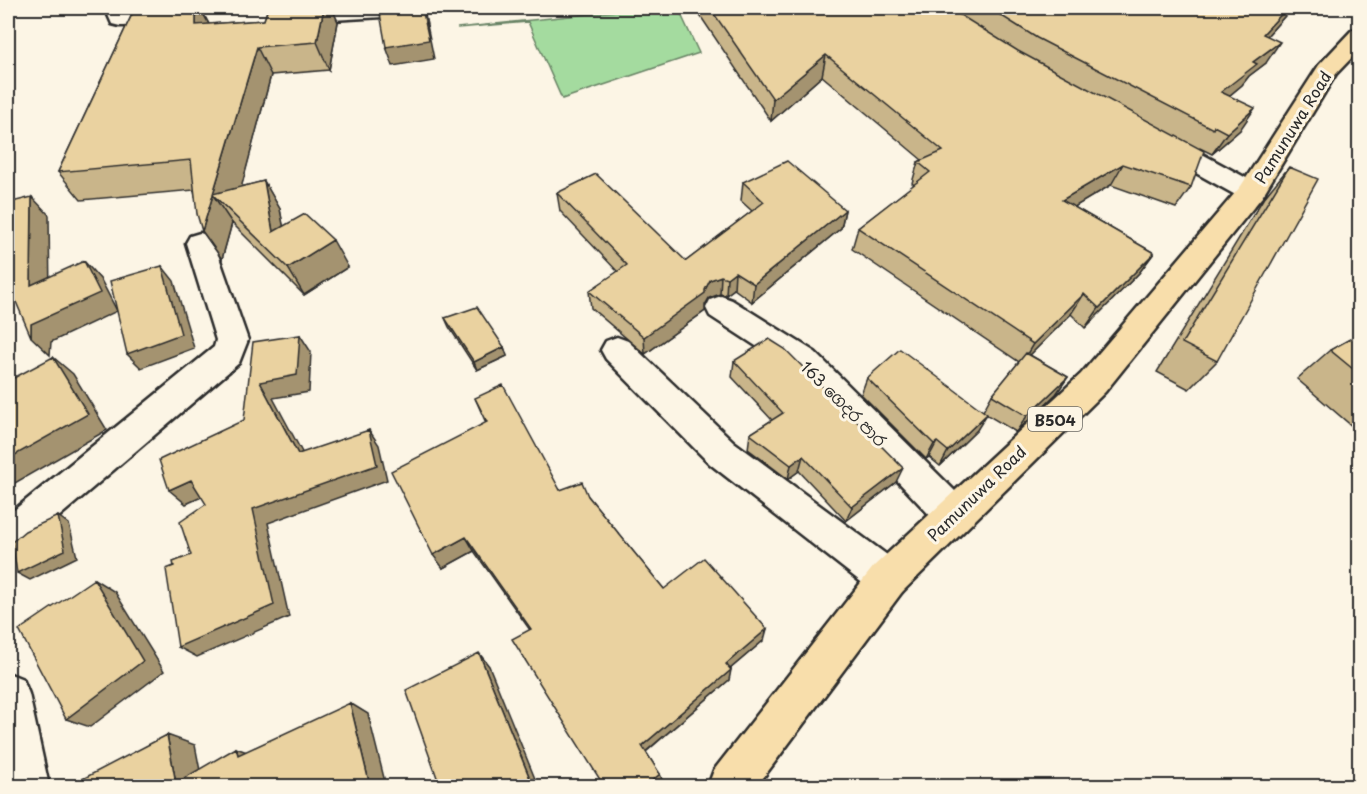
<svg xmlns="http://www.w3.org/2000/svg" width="1367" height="794" font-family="'Playpen Sans','Noto Sans Sinhala',sans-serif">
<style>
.green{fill:#a4db9f;stroke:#688365;stroke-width:1.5}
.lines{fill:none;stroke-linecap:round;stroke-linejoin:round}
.minor-casing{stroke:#2b2b2b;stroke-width:5}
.primary-casing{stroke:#2b2b2b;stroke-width:5}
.minor{fill:#fcf5e5;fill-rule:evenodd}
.primary{fill:#f8deab;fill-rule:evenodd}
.wall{fill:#c9b58a;stroke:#2b2b2b;stroke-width:1.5}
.shaded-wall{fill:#a49370;stroke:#2b2b2b;stroke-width:1.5}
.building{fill:#ead2a0;stroke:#2b2b2b;stroke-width:1.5}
.labels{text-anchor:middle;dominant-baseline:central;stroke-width:6;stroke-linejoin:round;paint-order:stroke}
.shield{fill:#fcf5e5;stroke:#6a6863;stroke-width:1.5}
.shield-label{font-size:15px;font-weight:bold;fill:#2b2b2b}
.street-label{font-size:16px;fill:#2b2b2b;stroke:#fcf5e5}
</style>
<rect width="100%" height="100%" fill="#fcf5e5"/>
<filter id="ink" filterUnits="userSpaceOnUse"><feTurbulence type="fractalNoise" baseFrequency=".0167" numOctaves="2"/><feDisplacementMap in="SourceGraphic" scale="12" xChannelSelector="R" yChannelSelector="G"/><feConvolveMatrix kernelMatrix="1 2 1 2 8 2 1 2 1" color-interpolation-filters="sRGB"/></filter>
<g filter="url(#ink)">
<!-- green -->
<path class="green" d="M646,8H678L699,53L562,99L528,22L457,28Z"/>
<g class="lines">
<defs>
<path id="minor" d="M105,8H127L128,12L246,11L313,8H428L425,13L417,15L246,25L120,26L112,24Z
M1160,134L1169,136L1261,186L1265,192L1261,198L1251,201L1241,198L1151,148L1147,142L1151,136Z
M200,233L210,236L214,243L248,340L239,363L21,549L8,554V515L214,347L216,340L186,243L190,236Z
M721,296L732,300L815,352L966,502L971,514L966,526L953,531L940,526L793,370L710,316L706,308L710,300Z
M617,337L628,341L734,442L902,566L907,579L902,592L888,597L874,592L710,464L606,359L601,350L606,341Z
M8,673L23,679L29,694L49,786H8Z"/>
<path id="primary" d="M1360,28V49L1336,74L1261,198L1105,392L902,592L757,786H708L714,770L874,566L1081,374L1241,186L1319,65L1352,30Z"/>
</defs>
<!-- minor casing -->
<use href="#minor" class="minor-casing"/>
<!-- primary casing -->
<use href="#primary" class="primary-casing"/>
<!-- minor -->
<use href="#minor" class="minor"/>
<!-- primary -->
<use href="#primary" class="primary"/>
</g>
<!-- wall -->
<path class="wall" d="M135,8H210V9H201L209,24L264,20L268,8H332L338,22L329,70L271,75L241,187L264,181L280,209L283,226L348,267L304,295L232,223L222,259L202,231L194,190L81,200L58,172Z
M695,8H1292L1267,36L1266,63L1249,76L1242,85L1229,96L1240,130L1212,154L1200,148L1191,187L1176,208L1111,185L1074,207L1154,253L1139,273L1085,328L1071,314L1030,355L1068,377L1056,394L1016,432L984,413L977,430L940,466L929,457L926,459L861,394L867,378L983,411L992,395L1019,362L852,249L858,228L914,185L912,183L918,162L922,160L822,76L771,121Z
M1293,8H1305L1300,11Z
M1289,167L1217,361L1189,389L1157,372L1263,199Z
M743,182L845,210L841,228L752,302L734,289L726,295L720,294L709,298L705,305V311L645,354L591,308L589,291L618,272L560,211L557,193L686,261L752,211L741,201Z
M445,318L504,347L507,356L477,370L449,327Z
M1359,334V423L1353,427L1297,379L1330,350Z
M734,361L896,482L846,521L799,471L788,479L748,449L750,434L772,420L732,377Z
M475,398L560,490L588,496L664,589L764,640L730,669L729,680L646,752L660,774L662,780L530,630L474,551L443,568L486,423Z"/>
<!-- shaded-wall -->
<path class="shaded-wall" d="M196,8H200L211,28L196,25Z
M324,8H332L338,22L329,70L317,42Z
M422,8L425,15L434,59L393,66L386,47Z
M1287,8H1292L1249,56L1263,34Z
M1280,42L1266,63L1249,76L1242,85L1207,114L1221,92L1253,62Z
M257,47L271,75L234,215L213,194Z
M826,55L822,76L771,121L773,99Z
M1255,108L1240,130L1212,154L1227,133Z
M1123,164L1111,185L1051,221L1062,200Z
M264,181L280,209L290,260L273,232Z
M213,195L232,223L222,259L202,231Z
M32,197L49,215L50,303L31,285Z
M845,210L841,228L752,302L754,284Z
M333,240L348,267L304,295L288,268Z
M1154,253L1139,273L1085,328L1099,308Z
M84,261L101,280L117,311L51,342L50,355L31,337V324Z
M162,266L174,281L194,348L141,368L127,354Z
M735,272L734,289L726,295L727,278Z
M721,276L720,294L709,298L705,305V311L645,354L644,337L705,290L710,280Z
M1084,294L1071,314L1021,364L1033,344Z
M300,335L311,352L309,392L273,398L311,469L298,454L260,382Z
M504,347L507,356L477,370L474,362Z
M53,357L73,374L107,430L8,487V459Z
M1068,377L1056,394L1016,432L1027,416Z
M987,414L977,430L940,466L948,451Z
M369,430L379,445L387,480L268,523L289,617L197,657L178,647L253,509Z
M937,442L929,457L926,459L934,444Z
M803,456L799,471L788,479L791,465Z
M903,468L896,482L846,521L852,507Z
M191,480L208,494L186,504L169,490Z
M58,516L69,524L77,557L30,580L17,573Z
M466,537L474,551L443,568L433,555Z
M94,579L115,592L164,671L90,727L66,719Z
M767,629L764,640L724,674L726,664Z
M479,653L489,666L538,786H533Z
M731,670L729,680L644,753L642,746Z
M350,703L368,714L386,786H370Z
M167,735L195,745L203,786L176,783Z
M236,748L261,757L238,755Z
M660,774L662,780L654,786H645Z"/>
<!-- building -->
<path class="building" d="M135,8H196V25L264,20L268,8H324L317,42L257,47L213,194L264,181L273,232L305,214L333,240L288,268L213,195L202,231L197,214L191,160L58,172Z
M379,8H422L429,40L386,47Z
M710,8H949L1018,51L1204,151L1191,187L1123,164L1062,200L1154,253L1099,308L1084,294L1033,344L858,228L930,172L918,162L943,151L826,55L773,99Z
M989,8H1287L1263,34L1280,42L1253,62L1257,64L1221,92L1255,108L1227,133L1214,126L1213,129L1037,38Z
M787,161L845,210L754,284L735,272L727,278L721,276L710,280L705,290V293L644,337L589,291L627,265L557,193L596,174L686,261L764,202L743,182Z
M1289,167L1318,179L1217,361L1182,343Z
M32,197L31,285L84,261L100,293L31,324V337L8,283V203Z
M162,266L181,334L127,354L110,281Z
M477,307L504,347L474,362L445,318Z
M1359,334V374L1330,350Z
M300,335L297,375L260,382L298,454L369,430L377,465L253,509L274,605L178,647L166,569L174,566L173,562L191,555L180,522L206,504L191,480L169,490L159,460L244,420L253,342Z
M769,339L785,349L903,468L852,507L803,456L791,465L750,434L783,413L734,361Z
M900,349L987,414L948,451L937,442L934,444L867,378Z
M1026,353L1068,377L1027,416L992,395Z
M53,357L88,414L8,459V381Z
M503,385L560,490L582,482L588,496L664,589L704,558L767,629L726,664L731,670L642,746L660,774L645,786H604L512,639L531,629L466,537L433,555L391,471L487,422L475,398Z
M58,516L65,550L17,573L12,542L25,531Z
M94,579L143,661L66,719L19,630Z
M479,653L533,786H440L406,690Z
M350,703L370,786H69L167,735L176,783L236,748L238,755Z"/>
</g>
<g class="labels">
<!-- shield labels -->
<rect class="shield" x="1028" y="407" width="54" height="24" rx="4.5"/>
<g class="shield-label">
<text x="1055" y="419">B504</text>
</g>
<!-- street labels -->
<g class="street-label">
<text transform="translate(1292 127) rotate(-58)">Pamunuwa Road</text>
<text transform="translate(844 403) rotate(45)">163 ගෙදර පාර</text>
<text transform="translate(976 493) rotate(-44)">Pamunuwa Road</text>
</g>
</g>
<!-- margin -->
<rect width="1367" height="794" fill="none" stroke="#fcf5e5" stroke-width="30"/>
<rect x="15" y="15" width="1337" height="764" fill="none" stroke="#2b2b2b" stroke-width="2" filter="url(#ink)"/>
</svg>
